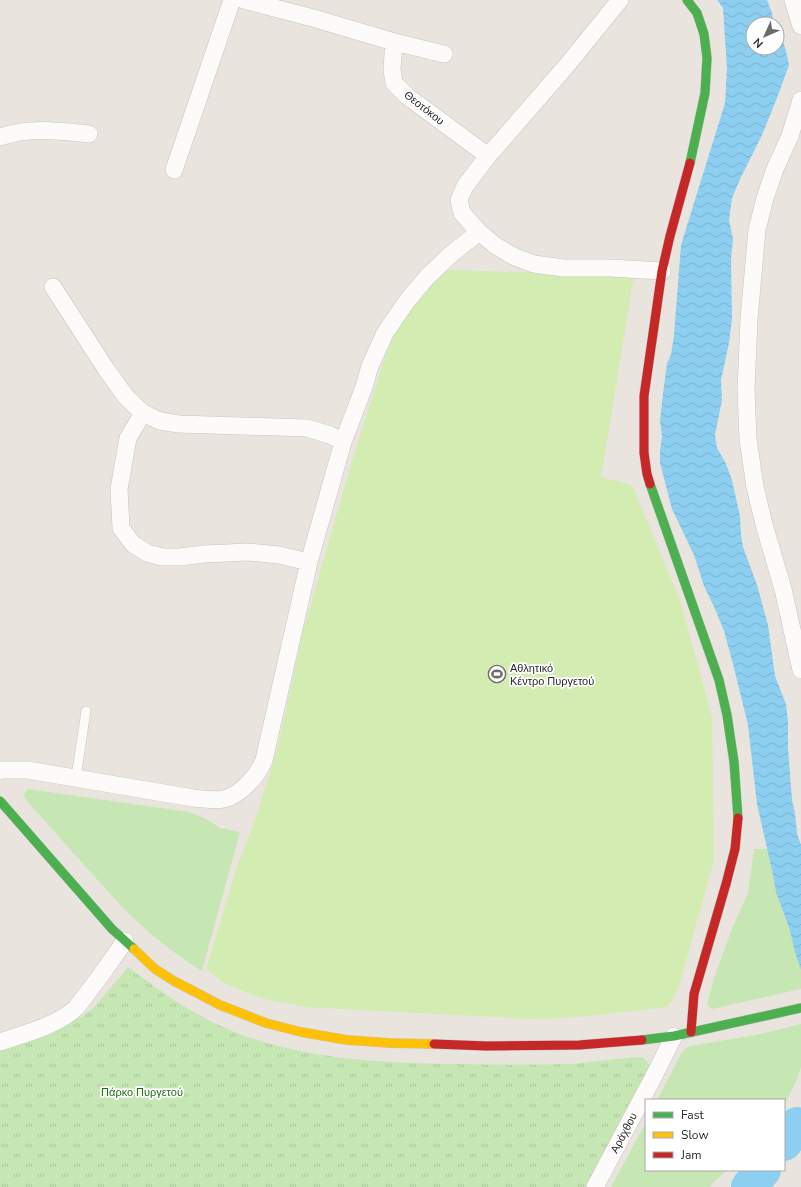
<svg xmlns="http://www.w3.org/2000/svg" width="801" height="1187" font-family="'Nunito Sans',sans-serif">
<style>
.grass{fill:#c6e7b4}
.park{fill:url(#park-tufts)}
.pitch{fill:#d2ecb1}
.water{fill:url(#water-waves)}
.lines{fill:none;stroke-linecap:round;stroke-linejoin:round}
.river{stroke:#8ccff0;stroke-width:36}
.lane-casing{stroke:#c6c4c4;stroke-width:10}
.street-casing{stroke:#c6c4c4;stroke-width:18}
.fast-casing{stroke:#c6c4c4;stroke-width:10}
.slow-casing{stroke:#c6c4c4;stroke-width:10}
.jam-casing{stroke:#c6c4c4;stroke-width:10}
.lane{stroke:#fcfbfa;stroke-width:9}
.street{stroke:#fcfbfa;stroke-width:17}
.fast{stroke:#4caf50;stroke-width:9}
.slow{stroke:#ffc107;stroke-width:9}
.jam{stroke:#c62828;stroke-width:9}
.labels{text-anchor:middle;dominant-baseline:central;stroke-width:3.5;stroke-linejoin:round;paint-order:stroke}
.street-label{font-size:11px;fill:#2a2a2a;stroke:#fff}
.poi-label{font-size:11px;fill:#2a2a2a;stroke:#fff;text-anchor:start}
.park-label{font-size:11px;fill:#206c14;stroke:#fff}
</style>
<defs>
<pattern id="park-tufts" width="24" height="20" patternUnits="userSpaceOnUse"><rect width="24" height="20" fill="#c6e7b4"/><path d="M3 7l-1-3M5 7V3M7 7l1-3M15 17l-1-3M17 17v-4M19 17l1-3" fill="none" stroke="#aac69b"/></pattern>
<pattern id="water-waves" width="16" height="10" patternUnits="userSpaceOnUse"><rect width="16" height="10" fill="#8ccff0"/><path d="M0 5q4-4 8 0t8 0" fill="none" stroke="#79b2ce"/></pattern>
</defs>
<rect width="100%" height="100%" fill="#e9e5de"/>
<!-- grass -->
<path class="grass" d="M28,789L189,812L205,818L220,828L240,832L202,971C171,952 146,931 121,906L26,800L24,794Z
M754,849H768L782,911L790,931L795,951L801,970V989L712,1009L707,1005L714,978L731,931L748,893Z
M801,1024V1067L798,1077L784,1106V1100H657L681,1054L685,1049L690,1046L756,1035Z
M646,1122V1170H727L709,1187H611Z"/>
<!-- park -->
<path class="park" d="M128,967C165,995 204,1022 248,1037C317,1060 384,1063 456,1064C493,1065 531,1065 568,1064C593,1063 618,1057 643,1057L651,1067L587,1187H0V1048L59,1028L83,1016L95,1006Z"/>
<!-- pitch -->
<path class="pitch" d="M448,270L634,275L601,477L632,485L680,600L712,717L714,860L678,989L668,1007L581,1017L534,1019L304,1007L265,999L229,986L206,969L237,867L257,814L278,746L303,631L353,458L385,357L405,308Z"/>
<!-- water -->
<path class="water" d="M717,0H767L772,13L774,24H753V48H777V30L781,35L786,51L789,65L777,98L762,135L741,177L732,198L729,220L733,239L731,259L732,319L729,343L721,380L722,400L715,435L717,448L726,464L732,480L740,516L741,535L743,547L757,585L768,625L775,676L786,704L788,721V748L792,800L795,813L797,833L801,845V970L795,952L790,931L776,892L772,870L757,804L748,725L733,664L724,631L715,609L704,586L694,555L672,509L660,463V451L662,436L660,421L663,393L667,363L671,355L674,335L681,245L725,103L727,69L723,8Z"/>
<g class="lines">
<!-- river -->
<path class="river" d="M784,1143L797,1125
M749,1187L763,1170"/>
<defs>
<path id="lane" d="M76,777L86,711"/>
<path id="street" d="M244,0L313,18L394,42L444,54
M620,0L568,64L488,156L465,186L459,200L462,213L479,232L496,246L515,257L534,264L564,268H610L662,271
M793,0L801,26
M394,42L392,69L394,83L407,96L488,156
M801,100L790,136L775,169L765,198L757,230L749,319L746,390L748,439L755,487L765,528L783,589L801,670
M0,137C29,127 59,131 89,134
M174,170L232,0
M53,287L106,369L126,397L143,413L160,421L179,424L307,428L330,435L343,442
M143,413L128,438L119,489L121,528L133,544L147,553L162,557H180L205,554L248,552L279,555L309,562
M0,771L2,770H28L193,798C203,799 214,801 224,799C241,795 258,775 264,760L309,562L343,442L364,387L370,366L385,333L407,301L427,277L449,256L479,232
M0,1042C26,1033 56,1026 76,1008L101,975L125,941
M595,1187L654,1076L674,1036"/>
<path id="fast" d="M687,0L697,13L704,34L707,58L705,93L690,163
M650,484L719,680L727,715L734,762L738,818
M0,801L112,929L134,949
M642,1040L674,1036L801,1008"/>
<path id="slow" d="M134,949L155,969L174,981L220,1005L266,1023L301,1032L347,1040L390,1043L434,1044"/>
<path id="jam" d="M650,484L647,474L644,453V396L662,271L670,236L690,163
M691,1032L694,994L726,884L735,849L738,818
M434,1044L487,1046L579,1045L642,1040"/>
</defs>
<!-- lane casing -->
<use href="#lane" class="lane-casing"/>
<!-- street casing -->
<use href="#street" class="street-casing"/>
<!-- fast casing -->
<use href="#fast" class="fast-casing"/>
<!-- slow casing -->
<use href="#slow" class="slow-casing"/>
<!-- jam casing -->
<use href="#jam" class="jam-casing"/>
<!-- lane -->
<use href="#lane" class="lane"/>
<!-- street -->
<use href="#street" class="street"/>
<!-- fast -->
<use href="#fast" class="fast"/>
<!-- slow -->
<use href="#slow" class="slow"/>
<!-- jam -->
<use href="#jam" class="jam"/>
</g>
<!-- icons -->
<defs>
<symbol id="stadium-ring" viewBox="-11 -11 22 22"><circle r="9.5" fill="#fff" stroke="#6d6b69" stroke-width="1.5"/><path d="M0-5a6.5 5 0 1 0 0 10a6.5 5 0 1 0 0-10ZM-3.5-1.8h7v3.6h-7Z" fill="#6d6b69"/></symbol>
</defs>
<g fill-rule="evenodd">
<use href="#stadium-ring" x="487" y="664" width="20" height="20"/>
</g>
<g class="labels">
<!-- street labels -->
<g class="street-label">
<text transform="translate(424 108) rotate(38)">Θεοτόκου</text>
<text transform="translate(624 1133) rotate(-62)">Αράχθου</text>
</g>
<!-- poi labels -->
<g class="poi-label">
<text x="510" y="668">Αθλητικό<tspan x="510" dy="13">Κέντρο Πυργετού</tspan></text>
</g>
<!-- park labels -->
<g class="park-label">
<text x="142" y="1092">Πάρκο Πυργετού</text>
</g>
</g>
<!-- legend -->
<rect x="645" y="1099" width="140" height="72" fill="#ffffff" stroke="#aaaaaa"/>
<rect x="653" y="1112" width="20" height="6" fill="#4caf50" stroke="#aaaaaa"/>
<text x="681" y="1119" font-size="12" fill="#2a2a2a">Fast</text>
<rect x="653" y="1132" width="20" height="6" fill="#ffc107" stroke="#aaaaaa"/>
<text x="681" y="1139" font-size="12" fill="#2a2a2a">Slow</text>
<rect x="653" y="1152" width="20" height="6" fill="#c62828" stroke="#aaaaaa"/>
<text x="681" y="1159" font-size="12" fill="#2a2a2a">Jam</text>
<!-- north arrow -->
<g transform="translate(765 36) rotate(225)"><circle r="19" fill="#ffffff" stroke="#aaaaaa"/>
<path d="M0-3L7 15L0 10L-7 15Z" fill="#6d6b69"/>
<text y="-6" font-size="11" font-weight="bold" text-anchor="middle" fill="#2a2a2a">N</text>
</g>
</svg>
